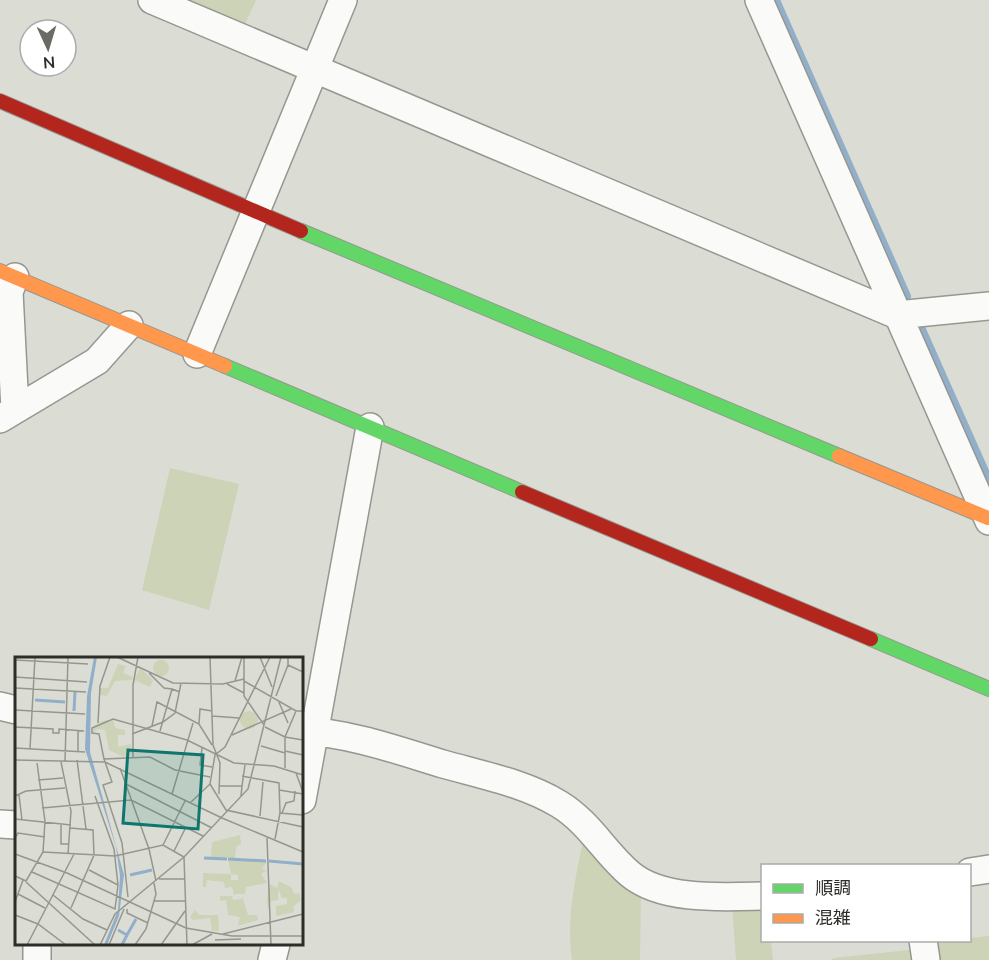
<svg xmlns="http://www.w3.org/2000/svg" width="989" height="960" font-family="Mulish,'Noto Sans JP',sans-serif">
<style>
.green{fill:#ccd3b6}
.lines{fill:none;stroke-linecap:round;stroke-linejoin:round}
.stream{stroke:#92afca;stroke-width:8}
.street-casing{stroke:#969790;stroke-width:30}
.fast-casing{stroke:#969790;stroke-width:16}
.slow-casing{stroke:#969790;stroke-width:16}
.jam-casing{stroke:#969790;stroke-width:16}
.street{stroke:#fafaf9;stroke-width:27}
.fast{stroke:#63d668;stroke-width:14}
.slow{stroke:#ff974d;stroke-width:14}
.jam{stroke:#b3261e;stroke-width:14}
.inset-river{fill:none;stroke:#92afca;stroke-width:3}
.inset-road{fill:none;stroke:#95978f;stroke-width:1.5}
.view{fill:#0f766e;fill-opacity:0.15;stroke:#0f766e;stroke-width:3}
.inset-edge{fill:none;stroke:#2c2e27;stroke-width:3}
</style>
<rect width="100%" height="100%" fill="#dbddd4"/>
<!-- green -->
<path class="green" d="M186,0H256L244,27Z
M170,468L239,484L209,610L142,590Z
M583,840L641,890L640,960H572C566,916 575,883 583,840Z
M732,904H762V940L771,941L773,960H736Z
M989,936V960H935L933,941L970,940V938Z
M918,949L920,960H831L834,958Z"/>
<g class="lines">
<!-- stream -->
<path class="stream" d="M776,0L907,296
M921,327L989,480"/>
<defs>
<path id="street" d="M152,0L897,315L989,306
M759,0L989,521
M15,277L9,292L15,410
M197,354L343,0
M0,419L97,361L129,325
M0,706L16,710
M302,731C350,733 397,750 443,764C482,775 524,783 559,804C589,822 605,853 630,874C662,901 723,897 762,896
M302,800L370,427
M0,824L16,825
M970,872L989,869
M923,940L926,960
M37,960V944
M272,960L276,944"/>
<path id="fast" d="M301,231L839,456
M225,366L522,492
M871,639L989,689"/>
<path id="slow" d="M0,271L225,366
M839,456L988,518"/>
<path id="jam" d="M0,101L301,231
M522,492L871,639"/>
</defs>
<!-- street casing -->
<use href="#street" class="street-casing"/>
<!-- fast casing -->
<use href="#fast" class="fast-casing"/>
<!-- slow casing -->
<use href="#slow" class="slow-casing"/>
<!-- jam casing -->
<use href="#jam" class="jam-casing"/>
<!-- street -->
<use href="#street" class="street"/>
<!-- fast -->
<use href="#fast" class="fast"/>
<!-- slow -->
<use href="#slow" class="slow"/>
<!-- jam -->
<use href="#jam" class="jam"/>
</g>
<!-- overview -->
<g transform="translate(15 657)">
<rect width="288" height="288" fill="#dbddd4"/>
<path d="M138 11a8 8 0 1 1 16 0a8 8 0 1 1-16 0ZM103,7L111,9L108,16L118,20L117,23L100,24L92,39L85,38V31H93ZM125,11L138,23L135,30L119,23ZM225 63a9 9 0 1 1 18 0a9 9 0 1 1-18 0ZM90,63H98L100,71L110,73V78H103V90L116,87L117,99L116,95L109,100L94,93L90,73L83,72L78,76V69ZM225,178L226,187L221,190L220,201L196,200L197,185ZM213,202L252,205L247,211L251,214L246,217L252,226L231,230L230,237H222L219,238L217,230L210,231L209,225L192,223L191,230H188V216L216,217V223H223V218L216,217ZM264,224L277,231L279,237L284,236L286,243L278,250L279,255L261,259V249L272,247V241H267L263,232V243L256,244L253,253L252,242L255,227L262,231ZM227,238L233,258H242L243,263L223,269L225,260L213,258L211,243L205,244V239H217L218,243L227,242ZM180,253L184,258H203L204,274H197L195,261L178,263L175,260Z" fill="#ccd3b6"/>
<path d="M79,0H82L76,36L75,95L109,218L104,259L92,288H89L103,253L105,219L101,190L70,92L72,39Z" fill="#92afca"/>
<path class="inset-river" d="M20,43L50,45M59,54L60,35M189,201L212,202M213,202L251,204M254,204L288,207M115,218L137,213M103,273L112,278L107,288M112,278L121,262"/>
<path class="inset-road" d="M102,0L158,26L208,27L229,22M195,0L198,88L205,106L204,137M229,0V39L249,68M245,0L257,30M273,0V8L288,15M0,3L73,7M134,16L149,31L157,32M0,20L72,25M220,24L227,0M229,24L281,54H288M212,27L229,36M0,31L71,35M261,39L273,8M263,43L273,66M0,53L70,57M197,59L224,61M83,66L85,29L95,0M184,67L185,52L197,54M137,69L142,45L184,67L197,88M0,70L38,72V76H44V72L69,74M250,70L270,80M63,73V94M145,74L157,32L165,35M117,77L148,65L160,56L166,26M217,78L276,52M270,80L288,83M246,89L270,96M0,91L70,95M187,91L185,108L197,110M15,92L20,0M270,94L288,98M118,100V28L123,0M89,102L84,77L77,76V71L98,62L172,83L219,106L259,109L288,118M0,103L90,105L207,161M62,103L71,172M50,104L53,0M46,105L56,154L53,197M105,111L134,192L141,224M270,111V80L281,54M281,116L288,135M227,119L264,126L265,156L288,158M23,123L48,121M111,127L197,171M195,127L211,153L288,170M205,129H227L226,139M227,129L230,108M264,133L288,137M157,137L178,66M4,138L7,163M0,139L11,134L50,131M175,146L195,127L200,98L210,90L255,0M27,151L116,143L188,179M267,156L271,146L279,144L280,134M245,159L248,125M207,161L288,195M0,162L56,168M46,168V187H54M55,171L78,173L79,198L56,251M0,181L3,176L30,180M252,181L256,288M260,182L265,156M148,188L170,144M159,194L171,170M28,195L100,199L148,188L169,200L172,288M0,197L52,216L171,271L217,279H288M74,213L103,228M17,215L100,252L103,228L99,192L80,139M0,219L11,224L28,195L30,164L22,106M144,222H170M11,225L80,288M3,237L30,251M38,238L68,262L92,273M113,240L107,186L88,128L97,125L89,102L135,100L160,113L195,120M139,244H170M0,245L8,223M112,252V256L133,266M0,258L23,267L51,288M208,277L288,257M200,283L226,282M12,288L59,197M85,288L100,257L169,200L233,132L266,0M94,288L109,252M120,288L131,272L141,237L139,226M146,288L170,254M177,288L197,277"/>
<path class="view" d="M113,93L188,98L183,172L108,166Z"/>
<rect width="288" height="288" class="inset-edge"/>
</g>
<!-- legend -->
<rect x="761" y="864" width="210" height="78" fill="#ffffff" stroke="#ababa9" stroke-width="1.5"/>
<rect x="773" y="884" width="30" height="9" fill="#63d668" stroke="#ababa9" stroke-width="1.5"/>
<text x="815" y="894" font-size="18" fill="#2c2e27">順調</text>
<rect x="773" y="914" width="30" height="9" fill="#ff974d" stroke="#ababa9" stroke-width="1.5"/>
<text x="815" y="924" font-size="18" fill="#2c2e27">混雑</text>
<!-- north arrow -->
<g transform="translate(48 48) rotate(176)"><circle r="28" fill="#ffffff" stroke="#ababa9" stroke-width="1.5"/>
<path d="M0-4.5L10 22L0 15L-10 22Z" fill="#696b64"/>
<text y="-9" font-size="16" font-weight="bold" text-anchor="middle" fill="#2c2e27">N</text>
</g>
</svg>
